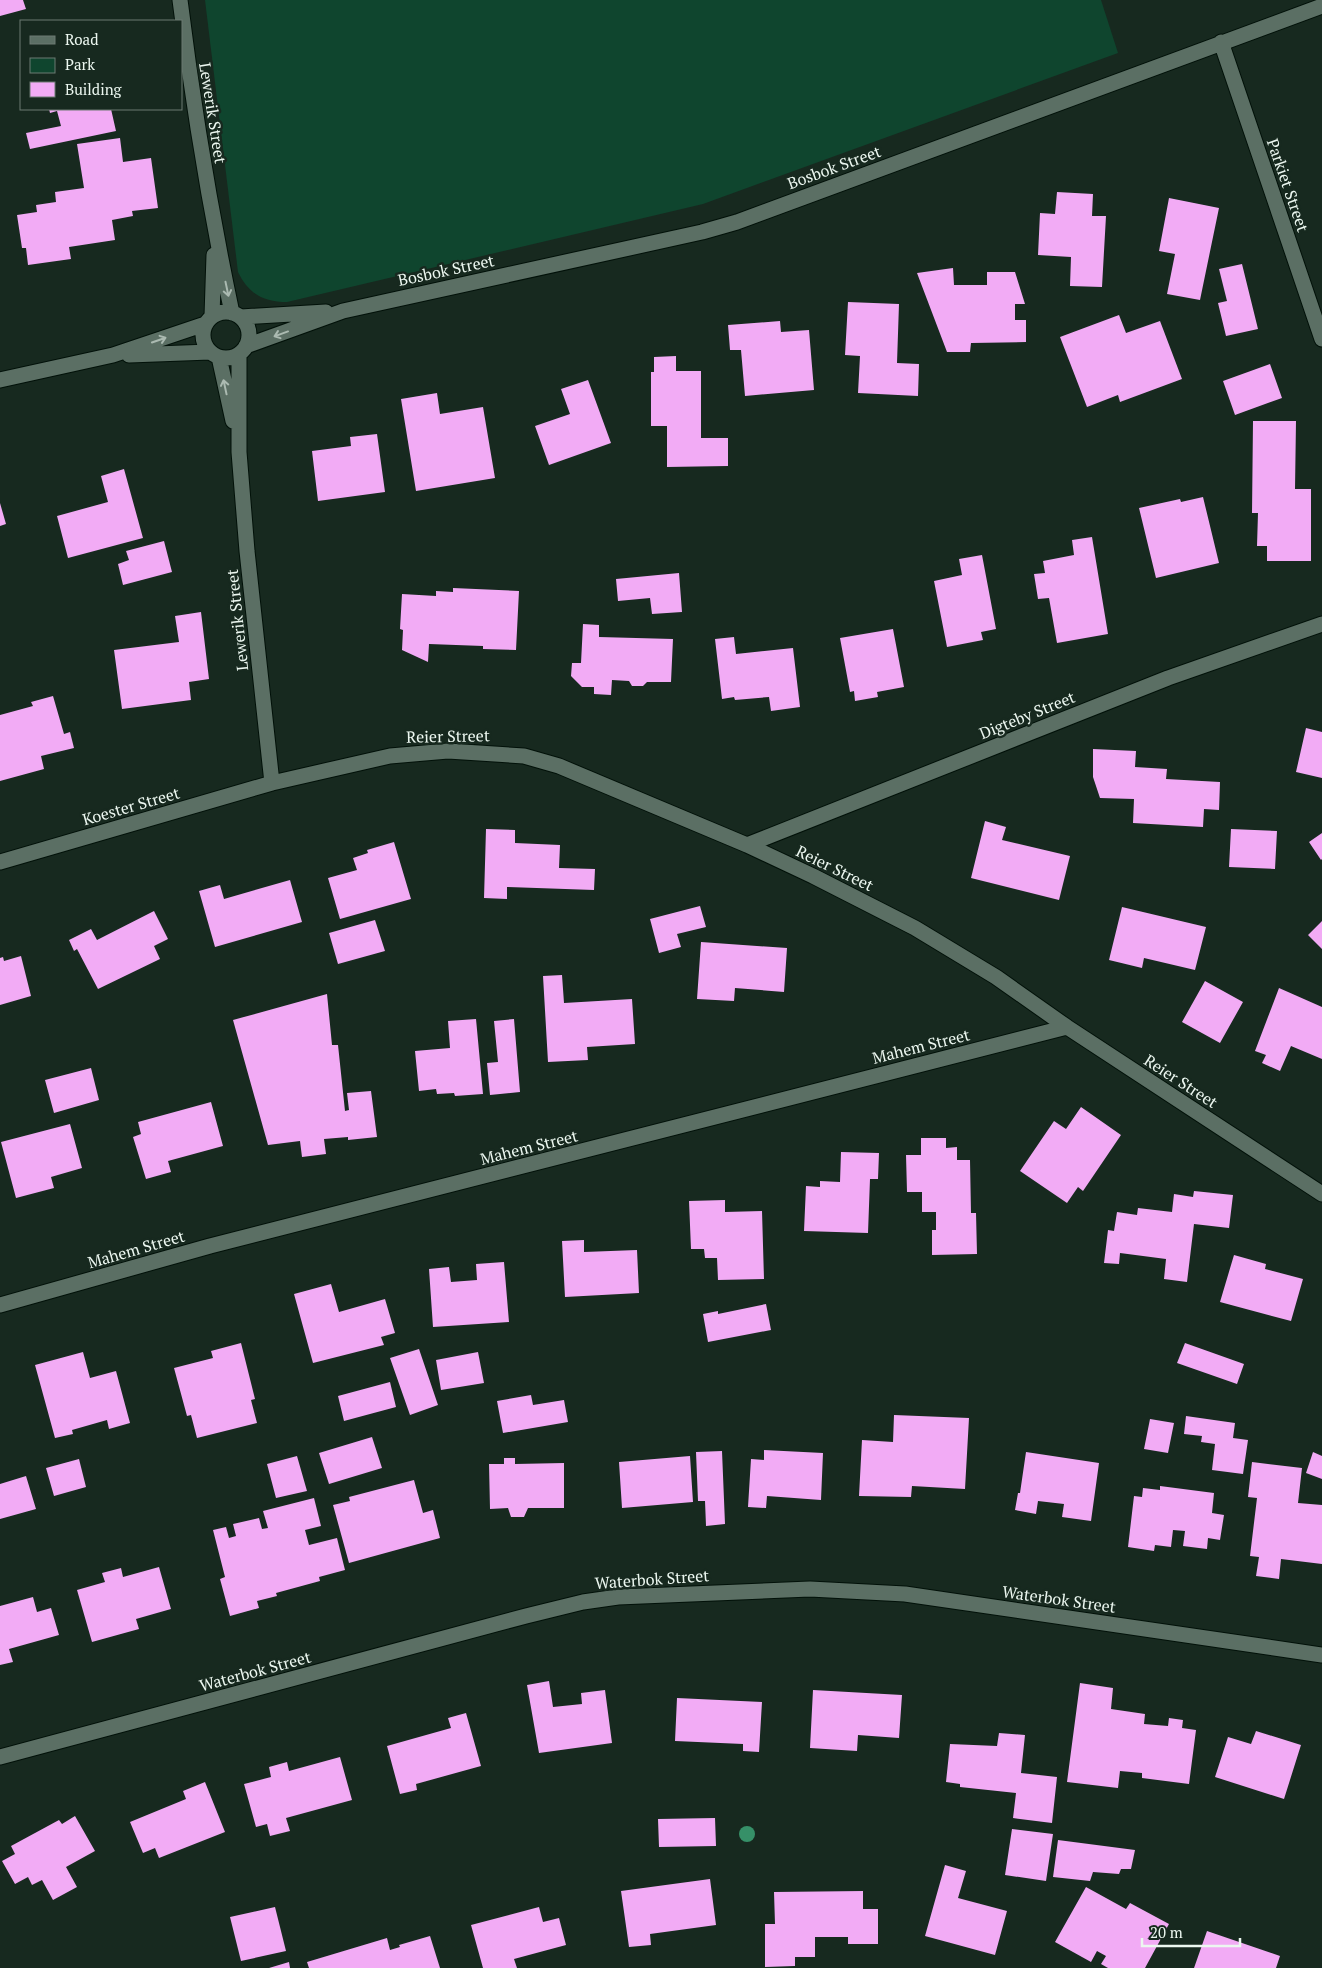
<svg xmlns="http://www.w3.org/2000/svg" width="1322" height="1968" font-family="'PT Serif',serif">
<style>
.green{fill:#0f452e}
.building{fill:#f2abf5}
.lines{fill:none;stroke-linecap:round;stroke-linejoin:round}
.street-casing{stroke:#021109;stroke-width:17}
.street{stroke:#5b6f64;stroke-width:15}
.tree{fill:#369068}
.oneway{stroke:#abbab1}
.labels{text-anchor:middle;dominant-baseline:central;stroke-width:5;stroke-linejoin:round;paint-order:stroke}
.street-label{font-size:16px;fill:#ecf7f0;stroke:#17291f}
</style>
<rect width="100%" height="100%" fill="#17291f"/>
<!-- green -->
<path class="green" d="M205,0H1101L1118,53L703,204L287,302C263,302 248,293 238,272Z"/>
<!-- building -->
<path class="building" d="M0,0H23L26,9L0,16Z
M49,109H111L116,131L30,149L26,133L61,126L57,111L50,113Z
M120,138L123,162L151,158L158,208L132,211L133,216L112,220L115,240L69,247L71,259L28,265L26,248H22L17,215L37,212L36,205L56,202L55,192L84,188L77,144Z
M1057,192L1093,194L1092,216H1106L1102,287L1070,286L1071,257L1038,255L1040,213L1055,214Z
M1169,198L1219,208L1200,300L1167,294L1175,254L1159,251Z
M1242,264L1258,329L1226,336L1218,303L1227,301L1219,269Z
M953,268L954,285H987V272H1015L1025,304H1015V320H1026V342L971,343L970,352H947L917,273Z
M848,302L899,304L897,363L919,364L918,396L858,393L860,356L845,355Z
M1119,315L1126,333L1160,321L1182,379L1120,402L1118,395L1087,407L1060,337Z
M780,321L781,332L809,330L814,390L745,396L741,350H730L728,325Z
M676,356V371H701V438H728V466L667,467V426H651V372H654V357Z
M1270,364L1282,398L1235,415L1223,381Z
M588,380L611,443L549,465L535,426L570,414L561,389Z
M437,393L440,414L483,407L495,478L416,491L401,399Z
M1253,421H1296L1295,489H1311V561H1267V546H1257L1258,513H1252Z
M377,434L385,492L318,501L312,451L351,446L350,437Z
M124,469L143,538L68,558L57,516L108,502L101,476Z
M1203,497L1219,563L1156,578L1139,508L1180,499L1181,502Z
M0,503L6,524L0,526Z
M1092,537L1108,634L1057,643L1049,598L1038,599L1034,574L1045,573L1043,561L1074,555L1072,540Z
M164,541L172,572L123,585L118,564L129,560L126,551Z
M982,555L996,629L981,632L983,640L947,647L934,581L962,575L959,559Z
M679,573L682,612L652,614L650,598L618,601L616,579Z
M453,588L519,591L516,650L483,649V646L429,644L428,662L402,650L403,630L400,629L402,594L436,596V591L453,592Z
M201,612L209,679L189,682L191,700L122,709L114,650L179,642L175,616Z
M583,624L599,625V637L673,639L671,682H647L643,686H632L629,681L612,680L611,695L594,694V687H582L571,676L572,663H581Z
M893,629L904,687L877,692L878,697L855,701L854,691L850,692L840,638Z
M734,637L736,654L793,648L800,707L771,711L769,697L735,700L734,697L722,699L715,639Z
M53,696L64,734L70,732L74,748L41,756L44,769L0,781V715L33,706L31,702Z
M1306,728L1322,732V778L1296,772Z
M1093,749L1136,751L1135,767L1167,769L1166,779L1220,782L1219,810L1204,809L1203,827L1133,823L1134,799L1100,798L1093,777Z
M985,821L1006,827L1002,840L1070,856L1059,900L971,878Z
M486,829L515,830V843L560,845L559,868L595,869L594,890L507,887V899L484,898Z
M1231,829L1277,831L1275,869L1229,867Z
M1322,833V859L1321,860L1309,842Z
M394,842L411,899L340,919L328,878L357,870L353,858L368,853L367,850Z
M290,880L302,922L215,947L199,891L220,885L224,899Z
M700,906L706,927L677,934L681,947L659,953L650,919Z
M1122,907L1206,927L1195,970L1144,958L1142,968L1109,960Z
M154,911L168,939L154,946L160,959L98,989L77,949L74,951L69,940L91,929L97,940Z
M375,920L385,951L338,964L329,933Z
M1322,921V949L1308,935Z
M701,942L787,948L784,992L735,988L734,1001L697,999Z
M21,956L31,996L0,1005V958L3,957L4,961Z
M562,975L564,1003L632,999L635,1044L587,1047L588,1060L548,1062L543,976Z
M1205,981L1243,1002L1220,1043L1182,1022Z
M1279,988L1322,1007V1059L1291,1046L1280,1071L1262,1063L1266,1055L1255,1051Z
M327,994L332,1045H338L345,1111L349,1110L347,1093L371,1091L377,1137L348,1140V1137L324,1139L326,1154L302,1157L300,1141L268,1145L233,1020Z
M476,1019L483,1094L455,1096L454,1093L437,1094L436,1089L419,1091L415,1051L450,1048L448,1021Z
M514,1019L520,1092L490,1095L487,1063L498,1062L494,1021Z
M91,1068L99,1100L54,1113L45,1080Z
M211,1102L223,1146L168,1161L171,1172L146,1179L133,1137L141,1134L138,1122Z
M1081,1107L1121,1135L1083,1191L1078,1187L1067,1203L1020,1171L1054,1121L1066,1129Z
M70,1124L82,1168L51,1177L54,1188L16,1198L1,1142Z
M921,1138H946V1148L957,1147V1160H970L971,1213H976L977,1254L932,1255V1230H936V1212H922V1192H907L906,1155H921Z
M841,1152L879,1153L878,1179H870L868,1233L804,1231L806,1186L820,1187V1181L840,1182Z
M1194,1191L1233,1195L1229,1228L1194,1224L1187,1282L1164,1279L1166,1259L1120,1253L1119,1264L1104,1263L1108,1230L1114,1231L1117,1212L1137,1215L1138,1208L1172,1212L1174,1194L1193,1197Z
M725,1200V1212L762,1211L764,1279L718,1280L717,1258H705L704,1249H691L689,1201Z
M584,1240V1252L637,1250L639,1293L565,1297L562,1241Z
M1234,1255L1266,1264L1265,1269L1303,1279L1291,1321L1220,1302Z
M504,1262L509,1322L433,1327L429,1269L449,1267L451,1282L477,1280L476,1264Z
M331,1284L339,1312L385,1299L395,1333L381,1337L384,1345L313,1363L294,1294Z
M766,1304L771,1330L708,1342L703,1314L718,1311V1314Z
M241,1343L255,1399L251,1400L257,1423L197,1438L191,1415L187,1416L174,1368L213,1358L211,1351Z
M1185,1343L1244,1364L1237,1384L1177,1363Z
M419,1349L438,1405L410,1415L390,1358Z
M83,1352L90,1378L116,1371L130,1423L109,1429L107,1420L72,1430L73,1434L55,1438L35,1365Z
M478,1352L484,1383L441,1390L436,1360Z
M390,1382L396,1407L344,1421L338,1396Z
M531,1395L533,1405L564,1400L568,1422L503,1433L497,1401Z
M894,1415L969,1418L965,1489L912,1486L911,1497L859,1496L862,1440L893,1442Z
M1186,1416L1235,1423L1233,1438L1248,1440L1243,1474L1212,1470L1215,1444L1201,1442L1202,1436L1184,1434Z
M1150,1419L1174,1423L1168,1453L1144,1449Z
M372,1437L382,1468L329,1484L319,1453Z
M764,1450L823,1453L821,1500L767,1496L766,1508L748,1507L751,1459L764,1460Z
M722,1451L725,1524L706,1526L705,1501H698L696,1452Z
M1026,1452L1099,1463L1091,1521L1062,1517L1064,1504L1038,1501L1036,1514L1015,1510L1018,1493H1020Z
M1313,1452L1322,1456V1479L1306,1473Z
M297,1456L307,1491L276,1498L267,1464Z
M690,1456L693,1502L622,1508L619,1462Z
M504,1458H515V1464L564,1463V1508H528L524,1517H511L508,1508L490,1509L489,1464H504Z
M79,1459L86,1487L54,1496L46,1468Z
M1252,1462L1302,1468L1298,1503L1322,1505V1564L1281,1559L1279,1579L1256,1576L1259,1557L1250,1556L1257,1498L1248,1497Z
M26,1476L36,1509L0,1519V1484Z
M414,1480L423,1513L433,1510L440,1538L349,1563L333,1505L350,1501L349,1497Z
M1160,1486L1214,1493L1212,1513L1224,1515L1220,1540L1208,1538L1207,1549L1183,1546L1185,1531L1173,1530L1171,1547L1155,1545L1154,1551L1128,1547L1134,1496L1142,1497L1143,1488L1160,1490Z
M314,1498L321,1526L305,1530L309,1545L337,1538L345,1570L319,1577L320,1581L276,1593L277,1596L257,1601L259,1608L230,1616L220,1579L225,1577L213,1530L226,1527L229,1538L236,1536L233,1524L259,1518L262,1529L268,1528L263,1511Z
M159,1567L171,1609L136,1619L139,1629L92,1642L77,1590L105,1582L102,1573L121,1568L123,1577Z
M33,1597L37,1612L51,1608L59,1635L9,1649L13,1662L0,1665V1606Z
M549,1681L553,1707L582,1704L581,1693L605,1690L612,1743L539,1753L527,1685Z
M1080,1683L1113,1688L1111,1709L1145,1714L1144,1724L1168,1726L1169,1718L1183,1720L1182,1728L1196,1730L1189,1784L1142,1778V1773L1120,1771L1118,1788L1067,1782Z
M813,1690L902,1695L899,1738L858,1735L857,1751L810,1748Z
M677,1698L762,1702L759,1752L743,1751V1744L675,1741Z
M466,1713L481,1766L416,1784L417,1790L400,1794L387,1746L451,1728L448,1718Z
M1256,1731L1301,1745L1284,1799L1215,1777L1228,1737L1251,1744Z
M999,1733L1025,1735L1021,1773L1057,1777L1052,1823L1013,1818L1016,1793L960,1787V1784L946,1782L950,1744L997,1746Z
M340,1757L352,1800L286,1818L290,1831L270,1836L267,1824L256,1827L244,1784L271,1777L269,1767L287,1762L289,1771Z
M205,1782L225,1832L159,1858L155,1848L143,1853L130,1822L186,1799L183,1791Z
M75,1816L95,1851L66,1867L77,1887L53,1900L42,1880L32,1885L28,1877L15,1884L2,1861L15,1854L11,1846L59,1820L62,1824Z
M715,1818L716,1846L659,1847L658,1819Z
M1012,1829L1053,1834L1046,1881L1005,1875Z
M1058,1840L1135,1850L1131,1869H1121L1119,1874L1093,1872L1090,1881L1053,1877Z
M945,1865L966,1871L958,1898L1007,1911L995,1955L925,1936Z
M710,1879L716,1925L650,1934L651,1945L629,1947L621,1891Z
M1086,1887L1126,1909L1130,1903L1169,1924L1145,1968H1108L1101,1964L1106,1956L1097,1951L1091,1962L1055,1942Z
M863,1891V1909H878V1944H848V1937H815V1957H795V1966L765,1967V1924H775L774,1892Z
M275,1907L286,1951L241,1961L230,1917Z
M539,1907L543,1922L559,1918L566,1945L514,1959L517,1968H483L471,1925Z
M1207,1931L1280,1956L1276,1968H1194Z
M430,1936L440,1968H309L307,1962L387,1938L390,1950L400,1947L399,1945Z
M289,1962L290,1968H269Z"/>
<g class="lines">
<defs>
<path id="street" d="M180,0C193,105 210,209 232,313
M1221,42L1322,339
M203 335a23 23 0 1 1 46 0a23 23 0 1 1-46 0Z
M212,316L214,255
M241,317L326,312
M246,346L343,311L702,232L737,222L1322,6
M239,354V452L247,551L272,783
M129,355L210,352
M219,357L233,421
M0,380L113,355L205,324
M747,845L1168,678L1322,624
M0,862L272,783L390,756L448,751L524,756L559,766L747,845L813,876L915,928L996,977L1067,1027L1322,1194
M0,1305L210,1246L1067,1027
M0,1757L526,1616L583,1602L618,1597L810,1589L905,1594L1322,1655"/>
</defs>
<!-- street casing -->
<use href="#street" class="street-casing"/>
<!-- street -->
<use href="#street" class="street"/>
</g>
<!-- trees -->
<circle class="tree" cx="747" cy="1834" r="8"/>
<!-- one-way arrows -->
<defs><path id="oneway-shaft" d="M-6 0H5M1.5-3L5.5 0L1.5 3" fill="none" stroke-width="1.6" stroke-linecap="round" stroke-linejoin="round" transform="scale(1.25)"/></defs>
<g class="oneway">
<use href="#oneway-shaft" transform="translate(227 289) rotate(78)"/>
<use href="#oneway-shaft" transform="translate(281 334) rotate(160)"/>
<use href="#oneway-shaft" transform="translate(159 340) rotate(-19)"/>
<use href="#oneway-shaft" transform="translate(225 387) rotate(-102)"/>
</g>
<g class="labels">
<!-- street labels -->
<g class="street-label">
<text transform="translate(213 113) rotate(81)">Lewerik Street</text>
<text transform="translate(834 167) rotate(-20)">Bosbok Street</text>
<text transform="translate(1288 185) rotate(71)">Parkiet Street</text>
<text transform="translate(446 270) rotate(-12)">Bosbok Street</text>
<text transform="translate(237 620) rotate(-96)">Lewerik Street</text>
<text transform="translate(1027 715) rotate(-22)">Digteby Street</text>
<text transform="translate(448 736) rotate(-1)">Reier Street</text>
<text transform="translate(131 806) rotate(-16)">Koester Street</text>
<text transform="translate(835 868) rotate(26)">Reier Street</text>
<text transform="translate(921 1046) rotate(-14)">Mahem Street</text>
<text transform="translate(1181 1081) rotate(33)">Reier Street</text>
<text transform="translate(529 1147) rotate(-14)">Mahem Street</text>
<text transform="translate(136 1249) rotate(-16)">Mahem Street</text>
<text transform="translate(652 1579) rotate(-4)">Waterbok Street</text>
<text transform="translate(1059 1599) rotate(8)">Waterbok Street</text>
<text transform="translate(255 1671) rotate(-15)">Waterbok Street</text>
</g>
</g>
<!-- legend -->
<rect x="20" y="20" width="162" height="90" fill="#17291f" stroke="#6c7b73"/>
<rect x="30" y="36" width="25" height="8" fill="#5b6f64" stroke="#6c7b73"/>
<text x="65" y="45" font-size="15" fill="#ecf7f0">Road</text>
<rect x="30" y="58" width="25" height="15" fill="#0f452e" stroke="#6c7b73"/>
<text x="65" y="70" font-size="15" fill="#ecf7f0">Park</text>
<rect x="30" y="82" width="25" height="15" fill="#f2abf5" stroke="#6c7b73"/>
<text x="65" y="95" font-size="15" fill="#ecf7f0">Building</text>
<!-- scale -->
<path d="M1142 1938v8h98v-8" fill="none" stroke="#ecf7f0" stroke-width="2.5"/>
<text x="1150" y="1938" font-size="15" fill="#ecf7f0" stroke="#17291f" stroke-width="4" paint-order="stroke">20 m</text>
</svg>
